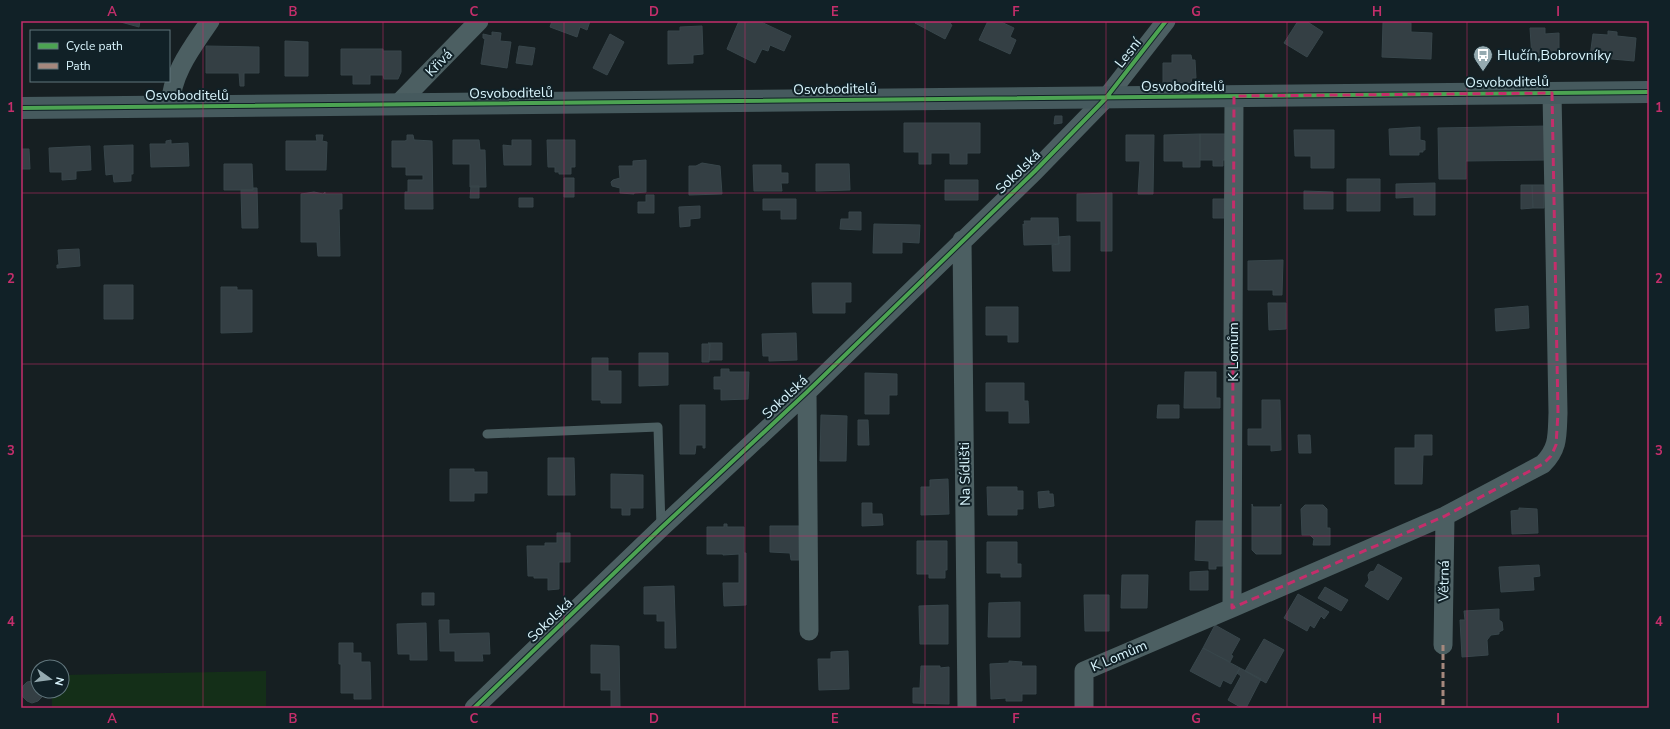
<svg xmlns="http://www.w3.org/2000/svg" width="1670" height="729" font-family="'Nunito Sans',sans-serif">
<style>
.grass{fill:#142f18}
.building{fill:#343f44;stroke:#38464b}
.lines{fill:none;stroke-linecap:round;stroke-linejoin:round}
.lane{stroke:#4c5f62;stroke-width:9}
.street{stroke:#4c5f62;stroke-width:19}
.secondary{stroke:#465a5e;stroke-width:22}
.quiet{stroke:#a5887d;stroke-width:3;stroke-dasharray:6 3;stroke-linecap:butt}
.cycleway-casing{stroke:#112127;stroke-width:6}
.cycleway{stroke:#4ca352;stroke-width:4}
.marked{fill:none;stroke:#c42e6b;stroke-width:3;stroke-dasharray:8 5;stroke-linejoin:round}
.grid{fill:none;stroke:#c42e6b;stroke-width:1;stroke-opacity:0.55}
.labels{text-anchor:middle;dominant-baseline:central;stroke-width:4;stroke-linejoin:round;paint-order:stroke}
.street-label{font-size:14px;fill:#d9f5fd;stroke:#112127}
.poi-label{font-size:14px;fill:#d9f5fd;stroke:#112127;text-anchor:start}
.neatline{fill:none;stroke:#c42e6b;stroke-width:1.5}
.grid-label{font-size:13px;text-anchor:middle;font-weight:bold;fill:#c42e6b}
</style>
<rect width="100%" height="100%" fill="#161f22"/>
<!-- grass -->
<path class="grass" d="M266,671V708H52V691H62V675Z"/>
<!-- building -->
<path class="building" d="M117,21H140L139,27Z
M552,21H590L587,30L580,27L577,37L550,27Z
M739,21H759L791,36L784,51L770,45L768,51L762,49L755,63L727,49Z
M916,21H952L950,24L952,25L945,39L915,23Z
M988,21H999L1014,28L1010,37L1016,40L1010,54L979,40Z
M1298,21H1306L1323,32L1307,57L1284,43Z
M1383,22L1411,23V32L1432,33L1431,59L1382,57Z
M702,26L703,54L693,55V63L668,64V31H680V27Z
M1530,28H1545V34L1559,33V57L1532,58Z
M1608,31L1617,32V36L1636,38L1634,61L1590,57L1593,34L1608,35Z
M492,32L501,33L500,41L511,42L507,68L481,64L485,39L483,38V34L492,36Z
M610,34L624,42L607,75L593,68Z
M285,41L308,42V76H285Z
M206,46L259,47V73H244V86H240L239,73H206Z
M519,46L535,48L532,65L516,63Z
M341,49H383V51H401V72L398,79H384L383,75H370V84H353V75H341Z
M1172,55H1191L1192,60H1195L1196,78H1192L1191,83H1163V63H1172Z
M1055,116H1062V123L1054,124Z
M904,123H980V153H967V164H950V153H931V164H919V152H904Z
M1548,126V160L1466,161V179H1439L1438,128Z
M1420,127V140L1425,141V150H1423V152H1419V155H1390L1389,129Z
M1294,130H1334V168H1311V156H1295Z
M1200,134H1226V160H1223V166H1213V160H1200Z
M1200,134V167H1183V161H1164V135Z
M316,135H323L322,141L327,142L326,170H286V141H317Z
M407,135H413L414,140H415L432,141L433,209H405V192H408V180H423V175H406V167H392V141H405L407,140Z
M1126,135H1154L1153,194H1138L1140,161H1126Z
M171,140V144L188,143L189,166L151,167L150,144H166V141Z
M453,140H479L480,150H485L486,187H470V164H453Z
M512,140H531V165H504L503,145L512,146Z
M547,140H575V167H571V174H559V172H555V167H548Z
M133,145V174H131V181L114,182L113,174L106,175L104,146Z
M90,146L91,170L76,171V179L62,180V172H50L49,148Z
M21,149H29L30,169H21Z
M646,160V192L634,193V194L620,193V188L612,186L611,182L613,180L620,178L619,166H633V161Z
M702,163L720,166L722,194L689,195V166H696Z
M224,164H252L253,190H224Z
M816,164H849L850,190L816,191Z
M753,165H781V173H788V183H781L782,191H754Z
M564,178H574V197H564Z
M1347,179H1380V211H1347Z
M945,180H978V200H945Z
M1435,183V215H1414V197L1396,198V184Z
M1521,185H1532L1533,208L1521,209Z
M1532,185H1544V208H1533Z
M471,186H479V198H470Z
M253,188H257L258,228H242L241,190H253Z
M1304,191L1333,192V209H1304Z
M314,192L323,194L325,192V194H342V209H339L340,256H318L317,242H301V194Z
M1112,193V251H1101V221H1077V194Z
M646,195H654V213H638V202H646Z
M519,198H533V207H519Z
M763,199H796V219H781V210H763Z
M1213,199H1226L1227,218H1213Z
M700,206V218L690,219V226L680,227L679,207Z
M849,212H861V230L840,229L841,219H849Z
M1031,218H1058L1059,244L1024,245L1023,224L1025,225L1024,221H1031Z
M874,224L920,225L919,243L902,242V253H873Z
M1070,236V271H1053L1052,245L1059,244L1058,237Z
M79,249L80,266L57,268V265H59L58,250Z
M1283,260L1282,295H1273V290H1248V261Z
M812,283H851V302H845V313H813Z
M104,285H133V319H104Z
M221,287H237V290H252V332L221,333Z
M1268,303H1286V329L1269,330Z
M1528,306L1529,328L1496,331L1495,309Z
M986,307H1018V342H1008V335H986Z
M796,333L797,360L769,361V356H763L762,334Z
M708,343H722V360H709L710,344Z
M702,344H710L709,362H702Z
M639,353H668V385L639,386Z
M592,358H608V371H621V403H601V400H592Z
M721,369H729V372H749L748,399L721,400V389H714V377H721Z
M1185,372H1216V398H1220V408H1184Z
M865,373L897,374V395H889V414H865Z
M986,383H1024V401H1028L1029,423H1009V411H986Z
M1262,400H1280L1281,450L1271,451V445H1248V429H1262Z
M680,405H705V448H703V445H696L695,454H680Z
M1158,405H1179V418H1157Z
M821,415L847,416L846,461H820Z
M858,420H868L869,445H858Z
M1298,435H1310L1311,453H1299Z
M1415,435H1432V455H1423L1422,484H1395V448H1415Z
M548,458H574L575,495H548Z
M450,469H474V472H487V493H474V501H450Z
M611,474L643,475V508H630V515H622V508H611Z
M948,479L949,514L921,515V487H930V480Z
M987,487H1017V491H1023V509H1017V515H988Z
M1049,491V494H1053L1054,506L1039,508L1038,492Z
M862,503H872V514H882L883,525L862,526Z
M1252,504L1253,507H1280L1281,504V554H1256L1252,550Z
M1305,505H1323L1327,509V528H1330V545H1313L1314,539L1310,535H1302L1301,509Z
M1519,508L1537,509L1538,533L1512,534L1511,511L1519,510Z
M1196,521H1223V566H1216V569H1209V561L1195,560Z
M724,524H727V527H744V553H746V605L724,606L723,583H739V554L723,555V554H707V527H724Z
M770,526H799V560H791L790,553L770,552Z
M557,533H570V562H559V589L548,590V578H534V576H528L527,546H545V543H557Z
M917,541H947V570H945V578H929V574H917Z
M987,542H1017V564H1021V577H1001V573H987Z
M1378,564L1402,578L1388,600L1365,586L1369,580L1368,575L1370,572L1374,571Z
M1539,565L1540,576L1533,577L1534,590L1501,592L1499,567Z
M1208,571V590H1190V572Z
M1122,575H1148L1147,608H1121Z
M674,586L676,648H665V621H657V614H644V587Z
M1325,587L1348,600L1341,611L1318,598Z
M422,593H434V605H422Z
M1298,594L1329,612L1324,619L1321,616L1314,628L1310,625L1307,631L1284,618Z
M1084,595H1109V631H1085Z
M1020,602V637H988L989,603Z
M948,605V644H920L919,606Z
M1499,609V620L1502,622L1503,630L1499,632V634L1491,635L1487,640L1488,655L1462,657L1460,620H1465L1464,611Z
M439,620H449V634L489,633L490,654H482L483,661H455V651H440Z
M426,623L427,660H410V654H398L397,624Z
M1215,625L1240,639L1231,655L1233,656L1230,662L1203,648Z
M1264,639L1284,650L1266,683L1245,671Z
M339,643H353V653H361V662H370L371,699H354V693H341V664H339Z
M591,645L619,646L620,708H611V690H601V673H591Z
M1203,648L1240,668L1231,684L1223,680L1220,687L1190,671Z
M848,651L849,689L819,690L818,659H831V652Z
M1009,661L1022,662L1021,666H1036V694H1022V701H1006V698L991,699L990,664L1009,663Z
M921,666H940V668L949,667V704L913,703V688H920Z
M1240,668L1261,679L1246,708H1242L1228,700L1241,676L1237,673Z
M32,681L37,682L38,691L43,692L42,697L38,701L32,703L27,701L23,697L21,692L23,686L27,682Z"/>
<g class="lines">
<!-- lane -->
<path class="lane" d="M487,434L658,427L661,527"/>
<!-- street -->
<path class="street" d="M397,105L479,21
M170,106C172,72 192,48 210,21
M962,240L967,708
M807,392L809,631
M1232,608L1445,516L1543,464C1559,448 1557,435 1558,413L1552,93
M1443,645L1445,516
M474,708L661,528L807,392L1035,171L1106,98L1166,21
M1084,708V671L1232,608L1234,96"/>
<!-- secondary -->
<path class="secondary" d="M21,108L1649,92"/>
<!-- quiet -->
<path class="quiet" d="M1443,645V708"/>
<defs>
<path id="cycleway" d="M21,108L1649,92
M474,708L661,528L807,392L1035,171L1106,98L1166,21"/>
</defs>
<!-- cycleway casing -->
<use href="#cycleway" class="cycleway-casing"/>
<!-- cycleway -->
<use href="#cycleway" class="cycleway"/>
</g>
<!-- marked area -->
<path class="marked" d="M1552,93L1558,413L1556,445L1551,456L1543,464L1445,516L1232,608L1234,96Z"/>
<!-- grid -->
<path class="grid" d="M203,21V708M383,21V708M564,21V708M745,21V708M925,21V708M1106,21V708M1287,21V708M1467,21V708M21,193H1649M21,364H1649M21,536H1649"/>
<!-- icons -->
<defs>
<symbol id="bus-pin" viewBox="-11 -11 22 30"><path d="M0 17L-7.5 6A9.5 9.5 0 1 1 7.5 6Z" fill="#95aab0" stroke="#112127"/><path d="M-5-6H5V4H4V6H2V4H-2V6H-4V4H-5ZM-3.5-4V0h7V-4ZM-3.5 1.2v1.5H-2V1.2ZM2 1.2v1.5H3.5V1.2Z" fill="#fff"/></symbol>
</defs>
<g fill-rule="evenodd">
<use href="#bus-pin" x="1472" y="44" width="22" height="30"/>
</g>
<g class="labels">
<!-- street labels -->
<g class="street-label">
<text transform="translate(1128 53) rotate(-52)">Lesní</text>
<text transform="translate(439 63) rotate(-46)">Křivá</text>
<text transform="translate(1507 82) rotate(-1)">Osvoboditelů</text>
<text x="1183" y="86">Osvoboditelů</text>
<text transform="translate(835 89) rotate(-1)">Osvoboditelů</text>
<text transform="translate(511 93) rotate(-1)">Osvoboditelů</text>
<text x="187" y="95">Osvoboditelů</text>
<text transform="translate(1018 172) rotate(-44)">Sokolská</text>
<text transform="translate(1233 352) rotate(-90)">K Lomům</text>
<text transform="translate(785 397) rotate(-43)">Sokolská</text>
<text transform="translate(965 474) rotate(-91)">Na Sídlišti</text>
<text transform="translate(1444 581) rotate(-89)">Větrná</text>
<text transform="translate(550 620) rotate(-44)">Sokolská</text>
<text transform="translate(1119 656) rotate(-23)">K Lomům</text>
</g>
<!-- poi labels -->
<g class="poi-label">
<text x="1497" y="55">Hlučín,Bobrovníky</text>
</g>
</g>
<!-- border -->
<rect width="1670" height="729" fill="none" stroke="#112127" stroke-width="44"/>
<!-- legend -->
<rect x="30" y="30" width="140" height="52" fill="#112127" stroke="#61767d"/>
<rect x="38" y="43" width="20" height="6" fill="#4ca352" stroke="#61767d"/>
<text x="66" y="50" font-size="12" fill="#d9f5fd">Cycle path</text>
<rect x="38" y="63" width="20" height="6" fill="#a5887d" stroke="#61767d"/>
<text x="66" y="70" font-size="12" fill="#d9f5fd">Path</text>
<!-- north arrow -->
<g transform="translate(50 679) rotate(104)"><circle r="19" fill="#112127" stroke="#61767d"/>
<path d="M0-3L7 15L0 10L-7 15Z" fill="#95aab0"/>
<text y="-6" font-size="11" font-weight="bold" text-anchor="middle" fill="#d9f5fd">N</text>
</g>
<rect x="22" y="22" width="1626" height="685" class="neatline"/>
<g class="grid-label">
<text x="112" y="16">A</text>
<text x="293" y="16">B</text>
<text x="474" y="16">C</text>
<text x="654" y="16">D</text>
<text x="835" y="16">E</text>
<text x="1016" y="16">F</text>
<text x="1196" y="16">G</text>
<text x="1377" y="16">H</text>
<text x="1558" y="16">I</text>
<text x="11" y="112">1</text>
<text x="1659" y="112">1</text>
<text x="11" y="283">2</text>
<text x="1659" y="283">2</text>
<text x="11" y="455">3</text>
<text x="1659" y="455">3</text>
<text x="11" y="626">4</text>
<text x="1659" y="626">4</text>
<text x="112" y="723">A</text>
<text x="293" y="723">B</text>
<text x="474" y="723">C</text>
<text x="654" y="723">D</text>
<text x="835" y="723">E</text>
<text x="1016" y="723">F</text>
<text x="1196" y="723">G</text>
<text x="1377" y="723">H</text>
<text x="1558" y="723">I</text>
</g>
</svg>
